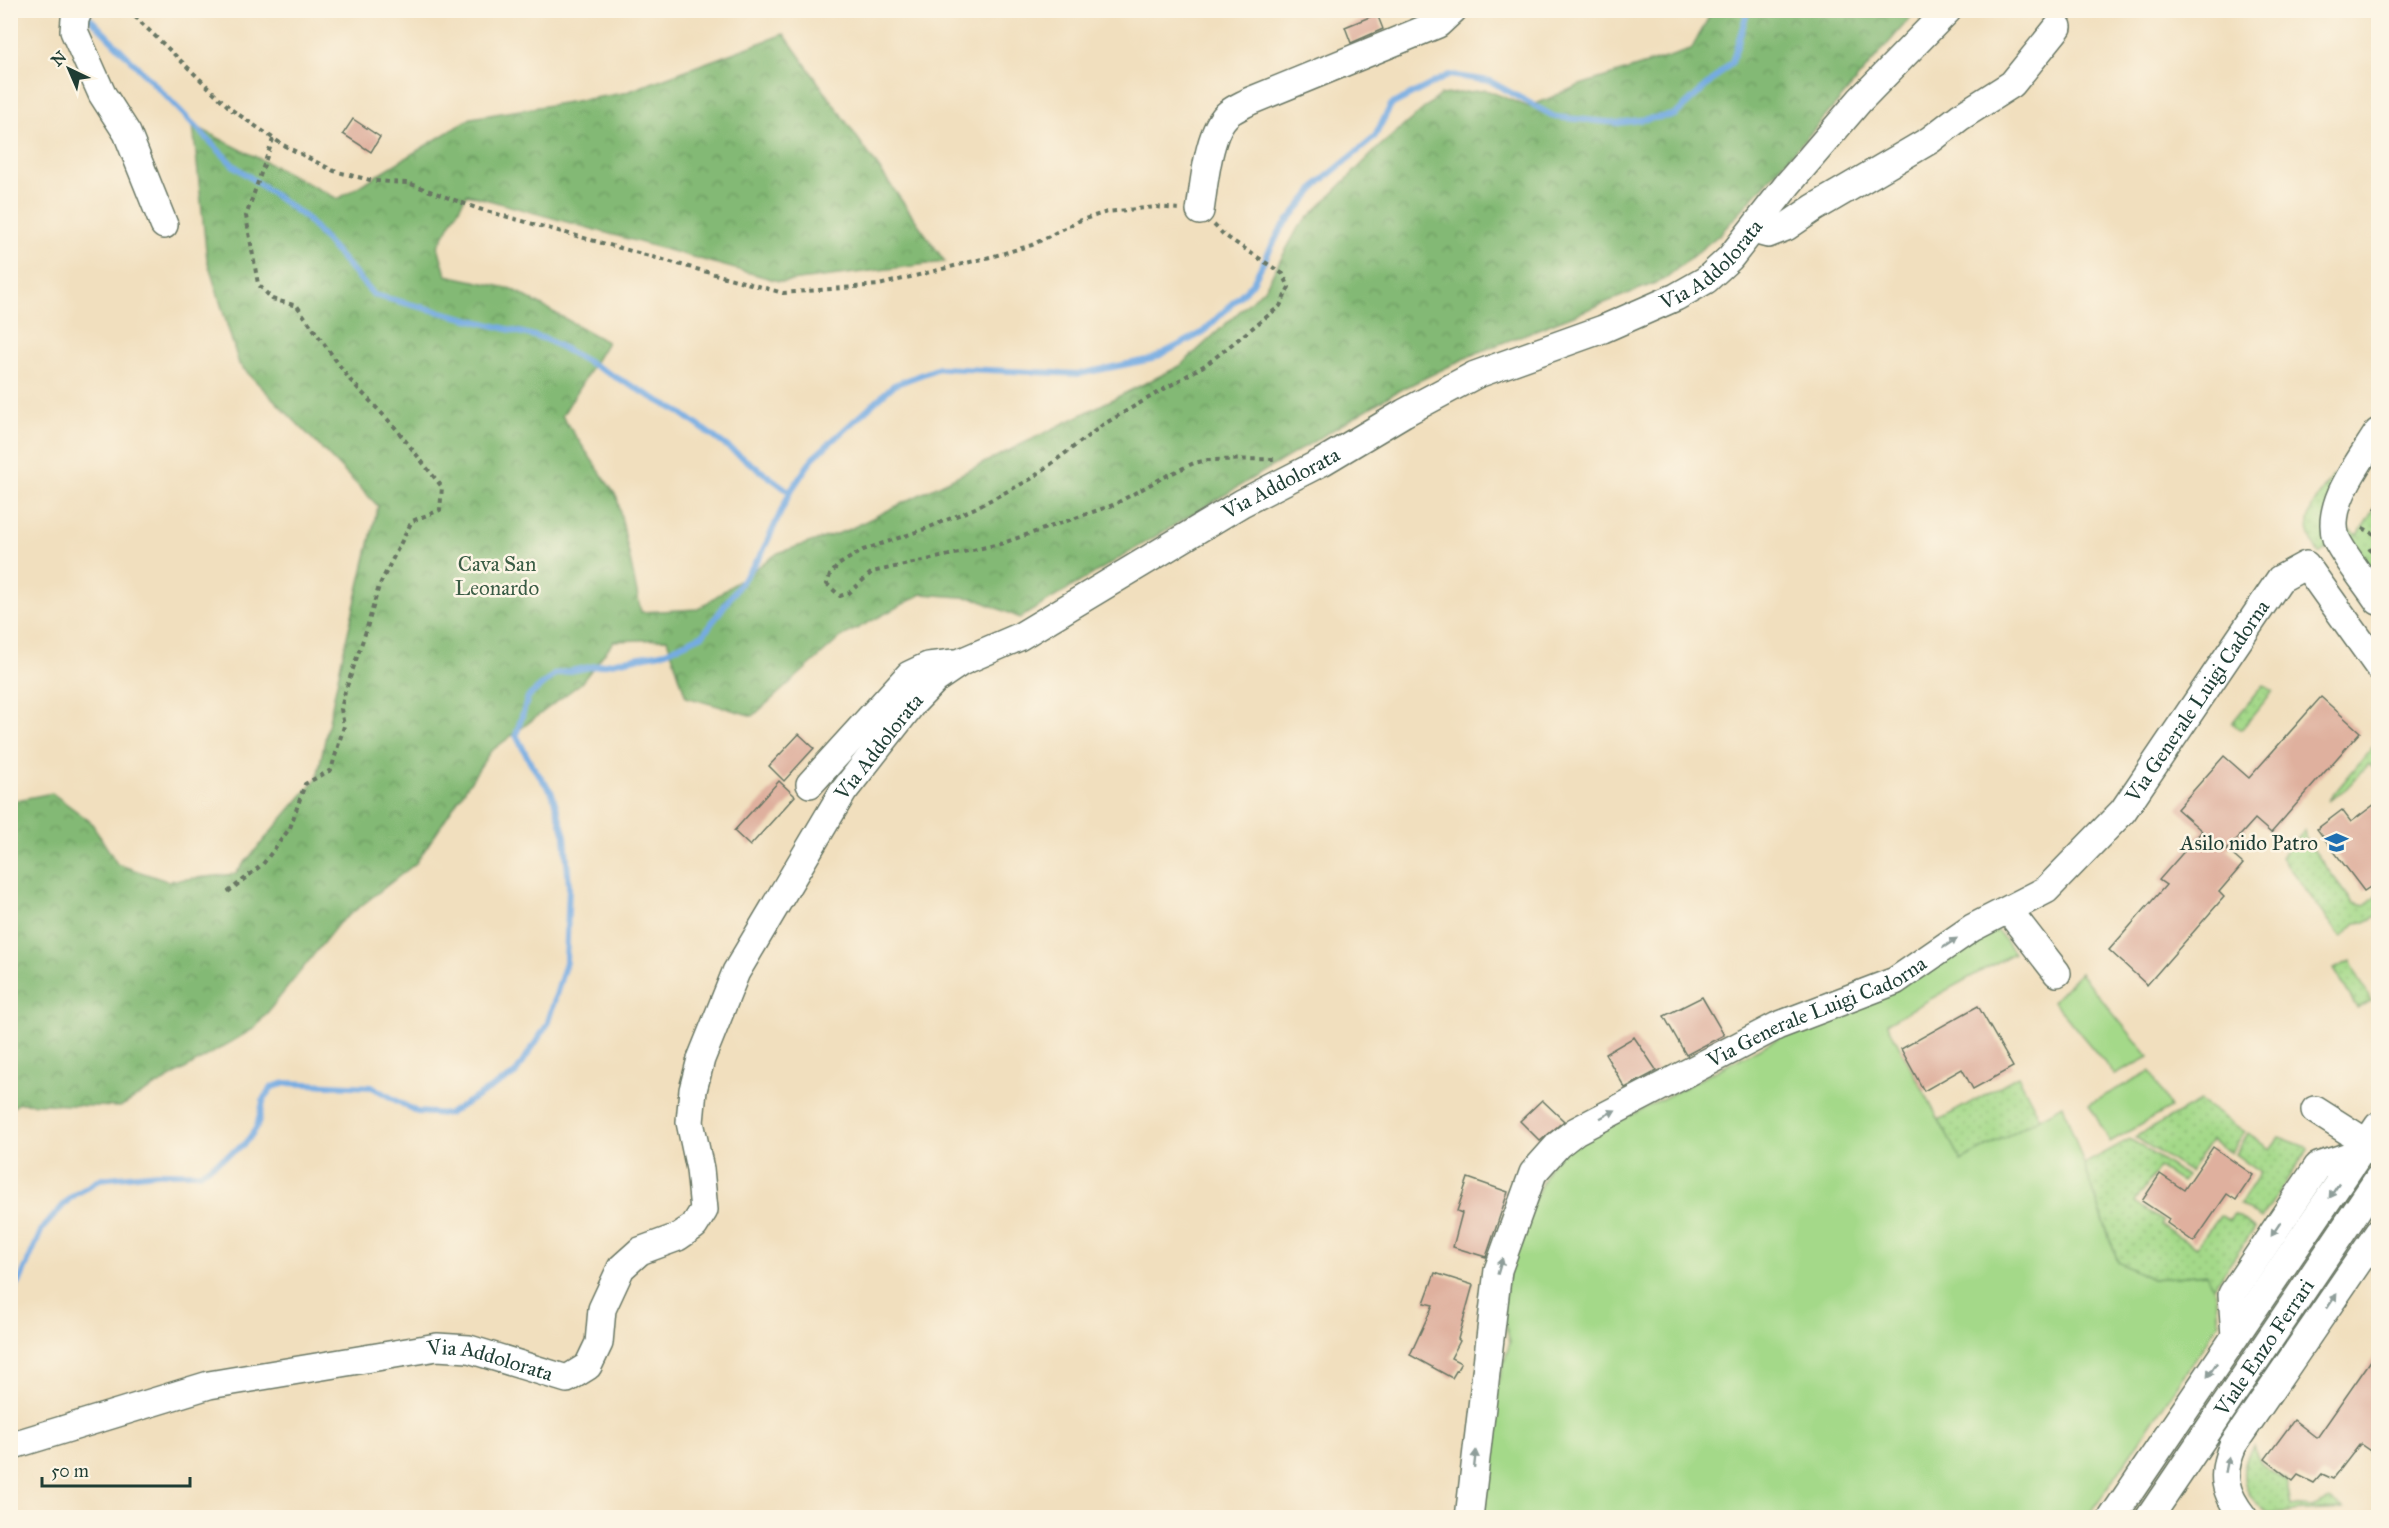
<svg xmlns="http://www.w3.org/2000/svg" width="2389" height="1528" font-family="'IM FELL Great Primer',serif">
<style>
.grass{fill:#a4d989;stroke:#628b5e;stroke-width:1.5}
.forest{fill:url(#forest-crowns);stroke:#517b54;stroke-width:1.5}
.garden{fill:url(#garden-dots);stroke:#628b5e;stroke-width:1.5}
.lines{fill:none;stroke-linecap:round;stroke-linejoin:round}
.stream{stroke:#74abe2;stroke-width:6}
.building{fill:#dfb09e}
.minor-casing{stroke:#687664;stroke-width:30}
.path{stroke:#687664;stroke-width:4;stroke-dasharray:4.5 4.5;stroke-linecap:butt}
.minor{stroke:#fff;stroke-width:27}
.oneway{fill:#8f9e9a}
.labels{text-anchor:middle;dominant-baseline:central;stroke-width:5;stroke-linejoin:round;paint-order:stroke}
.street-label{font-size:21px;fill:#1f3d34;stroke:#fcf5e5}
.park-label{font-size:21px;fill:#3a5c45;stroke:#fcf5e5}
.poi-label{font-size:21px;fill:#1f3d34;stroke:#fcf5e5;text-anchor:end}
</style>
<defs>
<pattern id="forest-crowns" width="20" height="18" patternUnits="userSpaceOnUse" patternTransform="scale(1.5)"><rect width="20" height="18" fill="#83b975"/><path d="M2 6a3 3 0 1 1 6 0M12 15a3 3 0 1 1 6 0" fill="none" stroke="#6b9861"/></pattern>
<pattern id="garden-dots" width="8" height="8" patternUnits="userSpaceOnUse" patternTransform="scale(1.5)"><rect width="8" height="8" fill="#a4d989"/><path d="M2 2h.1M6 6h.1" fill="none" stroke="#8dbb77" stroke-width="1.8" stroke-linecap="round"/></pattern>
</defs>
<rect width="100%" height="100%" fill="#fcf5e5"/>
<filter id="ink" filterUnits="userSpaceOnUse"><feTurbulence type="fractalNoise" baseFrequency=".0167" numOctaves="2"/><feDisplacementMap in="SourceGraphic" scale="12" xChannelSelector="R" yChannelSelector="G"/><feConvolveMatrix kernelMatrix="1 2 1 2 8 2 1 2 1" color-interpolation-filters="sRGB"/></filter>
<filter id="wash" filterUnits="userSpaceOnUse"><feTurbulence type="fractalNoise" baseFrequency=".008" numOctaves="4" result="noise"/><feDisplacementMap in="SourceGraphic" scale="24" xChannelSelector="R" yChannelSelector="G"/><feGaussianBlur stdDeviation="1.35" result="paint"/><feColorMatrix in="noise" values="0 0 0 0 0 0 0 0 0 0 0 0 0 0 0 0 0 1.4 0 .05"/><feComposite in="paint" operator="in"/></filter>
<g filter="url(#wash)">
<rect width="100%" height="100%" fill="#f1dfbe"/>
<!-- grass -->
<path class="grass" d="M1990,928L1999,932L2014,953L1887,1023L1961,1161L2063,1105L2118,1262L2152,1279L2206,1274L2214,1287L2219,1323L2088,1517L1476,1518L1492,1403L1510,1342L1502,1313L1512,1249L1549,1167L1564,1150Z
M2080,973L2149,1057L2115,1075L2053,1001Z
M2150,1071L2170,1108L2110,1142L2089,1104Z"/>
<!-- forest -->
<path class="forest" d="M1712,11H1916L1818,125L1720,234L1663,280L1474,354L1394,393L1020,618L974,598L922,594L841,637L753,716L686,697L667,639L614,641L581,683L490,752L416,863L339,923L255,1028L120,1107L19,1103L11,1109V801L52,793L91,822L117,864L167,881L235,874L317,778L343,654L378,506L239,364L207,259L193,125L338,199L471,118L624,93L784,34L945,262L782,282L467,194L438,246L446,275L512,289L607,342L562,416L617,497L641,612L698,609L778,553L848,530L1180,366L1265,288L1298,228L1380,146L1440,95L1486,90L1529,107L1580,85L1691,50Z"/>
<!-- garden -->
<path class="garden" d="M2332,476L2336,481L2331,545L2319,554C2296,519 2313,507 2332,476Z
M2378,502L2377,577L2378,582L2343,527L2358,535Z
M2263,685L2273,691L2241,730L2232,723Z
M2375,744L2378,750V773L2369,764L2343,792L2328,801Z
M2304,830L2306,840L2353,903L2365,906L2378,893V915L2365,922L2356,923L2341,937L2281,857Z
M2350,961L2371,1001L2357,1008L2334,969Z
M2018,1076L2040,1118L1961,1161L1939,1120Z
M2200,1101L2245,1132L2231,1153L2211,1140L2189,1172L2135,1137Z
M2248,1134L2270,1149L2279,1137L2309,1148L2261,1219L2240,1204L2260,1173L2235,1155Z
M2130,1139L2186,1176L2182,1182L2159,1167L2135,1202L2163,1221L2161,1225L2196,1247L2220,1215L2229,1220L2234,1214L2255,1228L2214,1287L2206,1274L2152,1279L2118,1262L2084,1164Z
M2253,1446C2259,1466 2269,1470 2286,1480L2291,1506L2312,1508L2330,1500L2343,1509L2268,1513C2243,1496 2236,1472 2253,1446Z"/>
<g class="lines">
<!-- stream -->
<path class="stream" d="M85,13L233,165L306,218L374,295L546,339L681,413L790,492
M10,1292L19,1283L42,1229L70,1198L100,1179L157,1173H200L245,1144L257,1127L264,1098L272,1087L286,1083L372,1087L417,1112L448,1114L515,1074L547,1025L566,962L569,886L565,836L552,793L531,764L516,735L528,697L555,674L666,652L703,635L761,555L790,492L813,458L894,385L939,368L1079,374L1152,359L1202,333L1252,284L1281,229L1320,182L1374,138L1391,105L1449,75L1490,81L1555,117L1618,123L1675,115L1732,62L1748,10"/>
</g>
<g id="blocks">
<!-- building -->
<path class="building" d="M1377,14L1383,29L1351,43L1345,27Z
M353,119L380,137L371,152L343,134Z
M2321,697L2360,732L2271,833L2255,819L2227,850L2243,864L2219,892L2224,897L2147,985L2109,950L2166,885L2159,880L2202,831L2177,809L2224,756L2249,778Z
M799,734L814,748L784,781L769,766Z
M779,781L795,796L750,846L734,831Z
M2379,801V881L2364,891L2317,829L2342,810L2351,822Z
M1702,997L1724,1035L1686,1055L1664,1016Z
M1978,1006L2013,1067L1973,1089L1962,1069L1924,1091L1901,1049Z
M1634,1037L1657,1071L1625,1088L1605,1054Z
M1542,1100L1564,1121L1540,1141L1520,1121Z
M2213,1147L2253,1175L2236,1200L2227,1194L2194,1242L2167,1223L2169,1219L2142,1201L2160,1174L2184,1190Z
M1468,1178L1508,1192L1486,1257L1453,1247L1462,1213L1457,1211Z
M1435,1273L1473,1285L1458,1339L1460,1341L1451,1358L1461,1363L1452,1378L1410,1355L1433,1305L1424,1303Z
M2379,1349V1457L2360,1444L2333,1479L2322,1474L2314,1483L2298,1475L2293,1481L2265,1459L2294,1420L2317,1438Z"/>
</g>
</g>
<g filter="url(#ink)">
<use href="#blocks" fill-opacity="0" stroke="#687664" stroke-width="1.5"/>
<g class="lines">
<defs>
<g id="minor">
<path d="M79,10L75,19L74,31L102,94L127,133L164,225"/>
<path d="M1200,211C1204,186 1208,129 1229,113C1235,108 1243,105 1250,101L1438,24L1453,10"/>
<path d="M1753,230L1768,234L1786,227L1814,208L1930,140L1960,117L2012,84L2058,27"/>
<path d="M2378,432C2361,460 2325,504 2336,538C2341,552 2369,587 2378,601"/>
<path d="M810,784L909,675L928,666L954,663"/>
<path d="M2009,911L2057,973"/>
<path d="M2315,1110L2367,1143"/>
<path d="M2235,1336L2232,1294L2318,1166L2361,1152"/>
<path id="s1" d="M10,1446L209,1385L437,1347L469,1349L567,1379L588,1366L599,1343L602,1309L621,1268L640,1251L678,1237L694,1226L704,1210L700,1169L690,1122L693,1090L701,1059L736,972L843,792L912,704L936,679L961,662L1019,637L1242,503L1322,462L1404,413L1475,375L1603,329L1676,297L1706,280L1730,258L1788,184L1860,100L1948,10"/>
<path id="s2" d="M1469,1518L1498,1270L1533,1173L1558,1145L1576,1131L1777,1026L1895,981L1972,928L2046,890L2123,811L2280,579L2306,565L2378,666"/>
<path d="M2112,1518L2378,1126"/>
<path id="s3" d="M2149,1518L2378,1179"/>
<path d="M2244,1518C2224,1492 2220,1475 2233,1445L2378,1233"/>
</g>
</defs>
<!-- minor casing -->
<use href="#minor" class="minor-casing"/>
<!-- path -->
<path class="path" d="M128,10L232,110L283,145L334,171L374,181L408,183L479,209L783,293L879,285L994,256L1032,245L1078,221L1107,212L1156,207L1180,209
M1214,225L1224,235L1283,274L1289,287L1280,306L1207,364L1104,424L1031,479L975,508L925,529L863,550L838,565L830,575L827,584L840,596L849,593L872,572L1000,544L1113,505L1162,478L1194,463L1208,460L1276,459
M2375,507L2378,509
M2363,528L2378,536
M2369,551L2378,540
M228,892L263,864L290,828L305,784L331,770L344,726L341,709L345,692L366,631L379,586L412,521L440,510L442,487L393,425L350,380L297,306L272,299L258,284L246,216L273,139"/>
<!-- minor -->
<use href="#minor" class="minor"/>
</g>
<!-- one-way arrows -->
<defs><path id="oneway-solid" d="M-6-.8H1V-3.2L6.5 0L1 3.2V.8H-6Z" transform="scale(1.5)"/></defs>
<g class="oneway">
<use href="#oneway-solid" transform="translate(1950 943) rotate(-34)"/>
<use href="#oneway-solid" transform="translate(1608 1114) rotate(-28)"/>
<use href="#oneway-solid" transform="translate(2334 1191) rotate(124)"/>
<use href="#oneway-solid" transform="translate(2276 1229) rotate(124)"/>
<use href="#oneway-solid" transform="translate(1500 1266) rotate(-74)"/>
<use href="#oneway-solid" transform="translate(2332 1301) rotate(-56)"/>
<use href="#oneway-solid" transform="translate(2212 1370) rotate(124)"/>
<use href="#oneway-solid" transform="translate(1475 1459) rotate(-84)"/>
<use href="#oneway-solid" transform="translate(2227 1465) rotate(-79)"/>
</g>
</g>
<!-- icons -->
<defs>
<symbol id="school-bare" viewBox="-9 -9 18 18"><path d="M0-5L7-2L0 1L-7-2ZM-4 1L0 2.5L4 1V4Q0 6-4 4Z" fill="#1f6fb2" stroke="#fcf5e5" stroke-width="2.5" paint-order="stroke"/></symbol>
</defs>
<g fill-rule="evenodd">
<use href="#school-bare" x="2320" y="826" width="33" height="33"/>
</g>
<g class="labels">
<!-- street labels -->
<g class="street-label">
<text stroke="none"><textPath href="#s1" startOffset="2294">Via Addolorata</textPath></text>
<text stroke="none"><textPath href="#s1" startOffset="1808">Via Addolorata</textPath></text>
<text stroke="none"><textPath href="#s2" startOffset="1186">Via Generale Luigi Cadorna</textPath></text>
<text stroke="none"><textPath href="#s1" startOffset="1322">Via Addolorata</textPath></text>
<text stroke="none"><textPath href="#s2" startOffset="682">Via Generale Luigi Cadorna</textPath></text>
<text stroke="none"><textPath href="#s3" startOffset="206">Viale Enzo Ferrari</textPath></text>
<text stroke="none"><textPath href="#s1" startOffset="494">Via Addolorata</textPath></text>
</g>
<!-- park labels -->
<g class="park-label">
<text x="497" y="564">Cava San<tspan x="497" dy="24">Leonardo</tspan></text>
</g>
<!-- poi labels -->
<g class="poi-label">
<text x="2318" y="843">Asilo nido Patro</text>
</g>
</g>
<!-- margin -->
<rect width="2389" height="1528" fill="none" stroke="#fcf5e5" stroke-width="36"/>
<!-- north arrow -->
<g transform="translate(69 69) rotate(316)" stroke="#fcf5e5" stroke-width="4.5" paint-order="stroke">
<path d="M0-4.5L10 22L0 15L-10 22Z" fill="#1f3d34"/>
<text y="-9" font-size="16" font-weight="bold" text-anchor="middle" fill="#1f3d34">N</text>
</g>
<!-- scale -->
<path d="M42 1477v9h148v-9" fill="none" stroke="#1f3d34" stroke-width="3"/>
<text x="51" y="1477" font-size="18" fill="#1f3d34" stroke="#fcf5e5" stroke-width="4.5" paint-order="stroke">50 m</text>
</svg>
